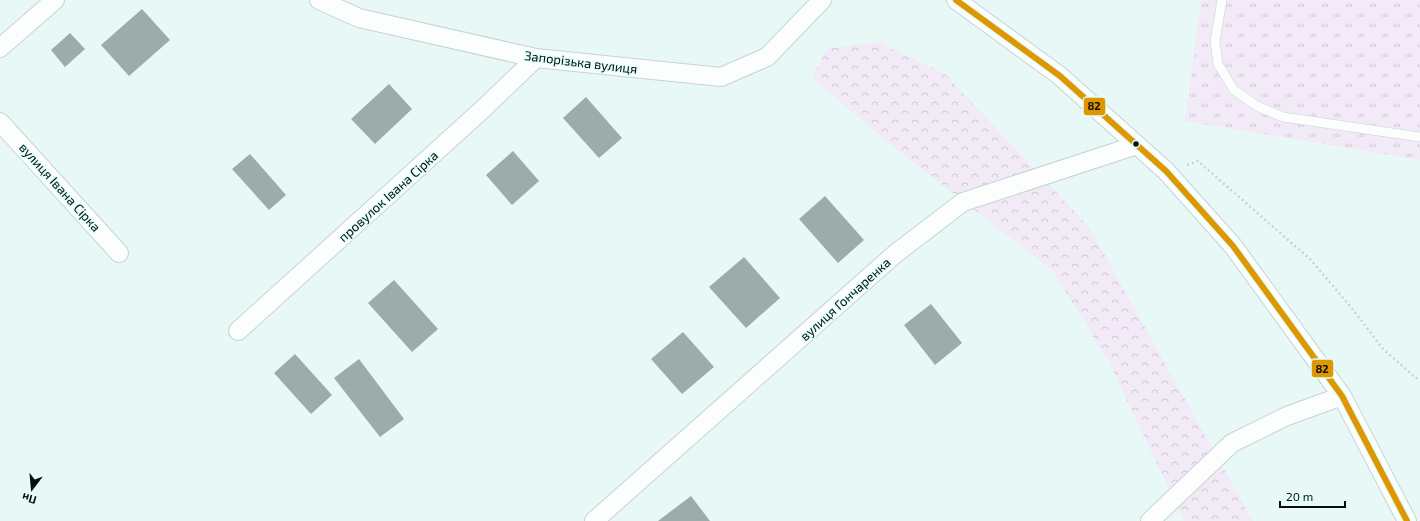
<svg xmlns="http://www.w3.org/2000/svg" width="1420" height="521" font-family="'Exo 2',sans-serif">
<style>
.grass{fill:url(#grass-tufts)}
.forest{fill:url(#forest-crowns)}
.building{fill:#9dabaa}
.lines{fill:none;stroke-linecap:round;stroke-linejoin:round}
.lane-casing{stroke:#c6d4d2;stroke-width:10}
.street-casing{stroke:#c6d4d2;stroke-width:20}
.path{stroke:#cdd1d1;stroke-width:2.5;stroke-dasharray:2 3;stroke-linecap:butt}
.lane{stroke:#fcfefe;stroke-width:9}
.street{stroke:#fcfefe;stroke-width:18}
.bus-1-casing{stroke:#e2fefb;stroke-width:9}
.bus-1{stroke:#df9701;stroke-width:6}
.bus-dot{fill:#040f0e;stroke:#e2fefb;stroke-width:1.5}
.labels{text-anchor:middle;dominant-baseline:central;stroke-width:3;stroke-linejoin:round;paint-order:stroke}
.street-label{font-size:13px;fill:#040f0e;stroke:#e2fefb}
.line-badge{stroke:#e2fefb;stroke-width:1.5}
.pale-badge-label{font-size:11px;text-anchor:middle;font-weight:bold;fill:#111}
</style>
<defs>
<pattern id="grass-tufts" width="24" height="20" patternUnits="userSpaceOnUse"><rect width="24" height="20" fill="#f2eaf7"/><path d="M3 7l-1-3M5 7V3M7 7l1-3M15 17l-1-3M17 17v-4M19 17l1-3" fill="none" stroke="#cec8d3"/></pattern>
<pattern id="forest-crowns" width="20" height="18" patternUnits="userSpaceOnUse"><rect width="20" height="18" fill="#f2eaf7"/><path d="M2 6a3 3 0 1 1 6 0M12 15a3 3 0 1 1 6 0" fill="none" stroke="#cec8d3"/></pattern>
</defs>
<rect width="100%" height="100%" fill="#e8f8f6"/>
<!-- grass -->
<path class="grass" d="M1201,0H1420V160L1185,121Z"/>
<!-- forest -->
<path class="forest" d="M878,42L945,74L1089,227L1253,521H1184L1109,362L1053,271L890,144L812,78L827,49Z"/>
<!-- building -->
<path class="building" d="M142,9L170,40L129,76L101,45Z
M70,33L85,49L65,67L51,50Z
M389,84L412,109L375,144L351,119Z
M586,97L622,138L599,158L563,118Z
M513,151L539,181L512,205L486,175Z
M250,154L286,195L269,210L232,169Z
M825,196L864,240L838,263L799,219Z
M744,257L780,298L746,328L709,287Z
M394,280L438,329L412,352L368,303Z
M931,304L962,343L935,365L904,325Z
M683,332L714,367L682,394L651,359Z
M295,354L332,395L311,414L274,373Z
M359,359L404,419L380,437L334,378Z
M691,496L710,521H658Z"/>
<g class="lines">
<defs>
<path id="lane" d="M1222,0L1215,41L1218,64L1234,90L1257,106L1283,117L1420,137"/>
<path id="street" d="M319,0L359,18L536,58L721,77L767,57L822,0
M956,0L1060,76L1166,171L1233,246L1342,396L1407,521
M0,48L55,0
M0,122L119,253
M238,331L483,109L536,58
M594,521L895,254L963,202L1137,145
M1150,521L1232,443L1287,416L1342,396"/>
</defs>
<!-- lane casing -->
<use href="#lane" class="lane-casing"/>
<!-- street casing -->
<use href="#street" class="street-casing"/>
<!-- path -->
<path class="path" d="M1187,165L1198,161L1311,260L1354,311L1383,349L1416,378L1420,380"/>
<!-- lane -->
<use href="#lane" class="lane"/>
<!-- street -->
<use href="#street" class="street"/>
<defs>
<path id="bus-1" d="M956,0L1060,76L1166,171L1233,246L1342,396L1407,521"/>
</defs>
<!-- bus-1 casing -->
<use href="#bus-1" class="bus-1-casing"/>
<!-- bus-1 -->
<use href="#bus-1" class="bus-1"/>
</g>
<!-- markers -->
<circle class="bus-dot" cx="1136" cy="144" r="3.5"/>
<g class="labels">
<!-- street labels -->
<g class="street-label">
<text transform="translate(581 62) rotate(7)">Запорізька вулиця</text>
<text transform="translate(60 187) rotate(48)">вулиця Івана Сірка</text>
<text transform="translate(388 196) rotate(-42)">провулок Івана Сірка</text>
<text transform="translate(845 299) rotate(-42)">вулиця Гончаренка</text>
</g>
</g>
<g class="line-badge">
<rect x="1083" y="97" width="23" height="19" rx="4" fill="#df9701"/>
<rect x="1311" y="359" width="23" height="19" rx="4" fill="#df9701"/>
</g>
<g class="pale-badge-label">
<text x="1094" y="110">82</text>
<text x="1322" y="373">82</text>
</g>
<!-- north arrow -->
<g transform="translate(32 489) rotate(196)" stroke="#e2fefb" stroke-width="3" paint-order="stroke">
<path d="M0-3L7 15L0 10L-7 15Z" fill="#040f0e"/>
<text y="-6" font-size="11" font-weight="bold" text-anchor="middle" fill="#040f0e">Пн</text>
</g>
<!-- scale -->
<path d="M1280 501v6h65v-6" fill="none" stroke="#040f0e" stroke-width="2"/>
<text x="1286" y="501" font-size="12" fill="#040f0e" stroke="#e2fefb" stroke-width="3" paint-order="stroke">20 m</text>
</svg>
